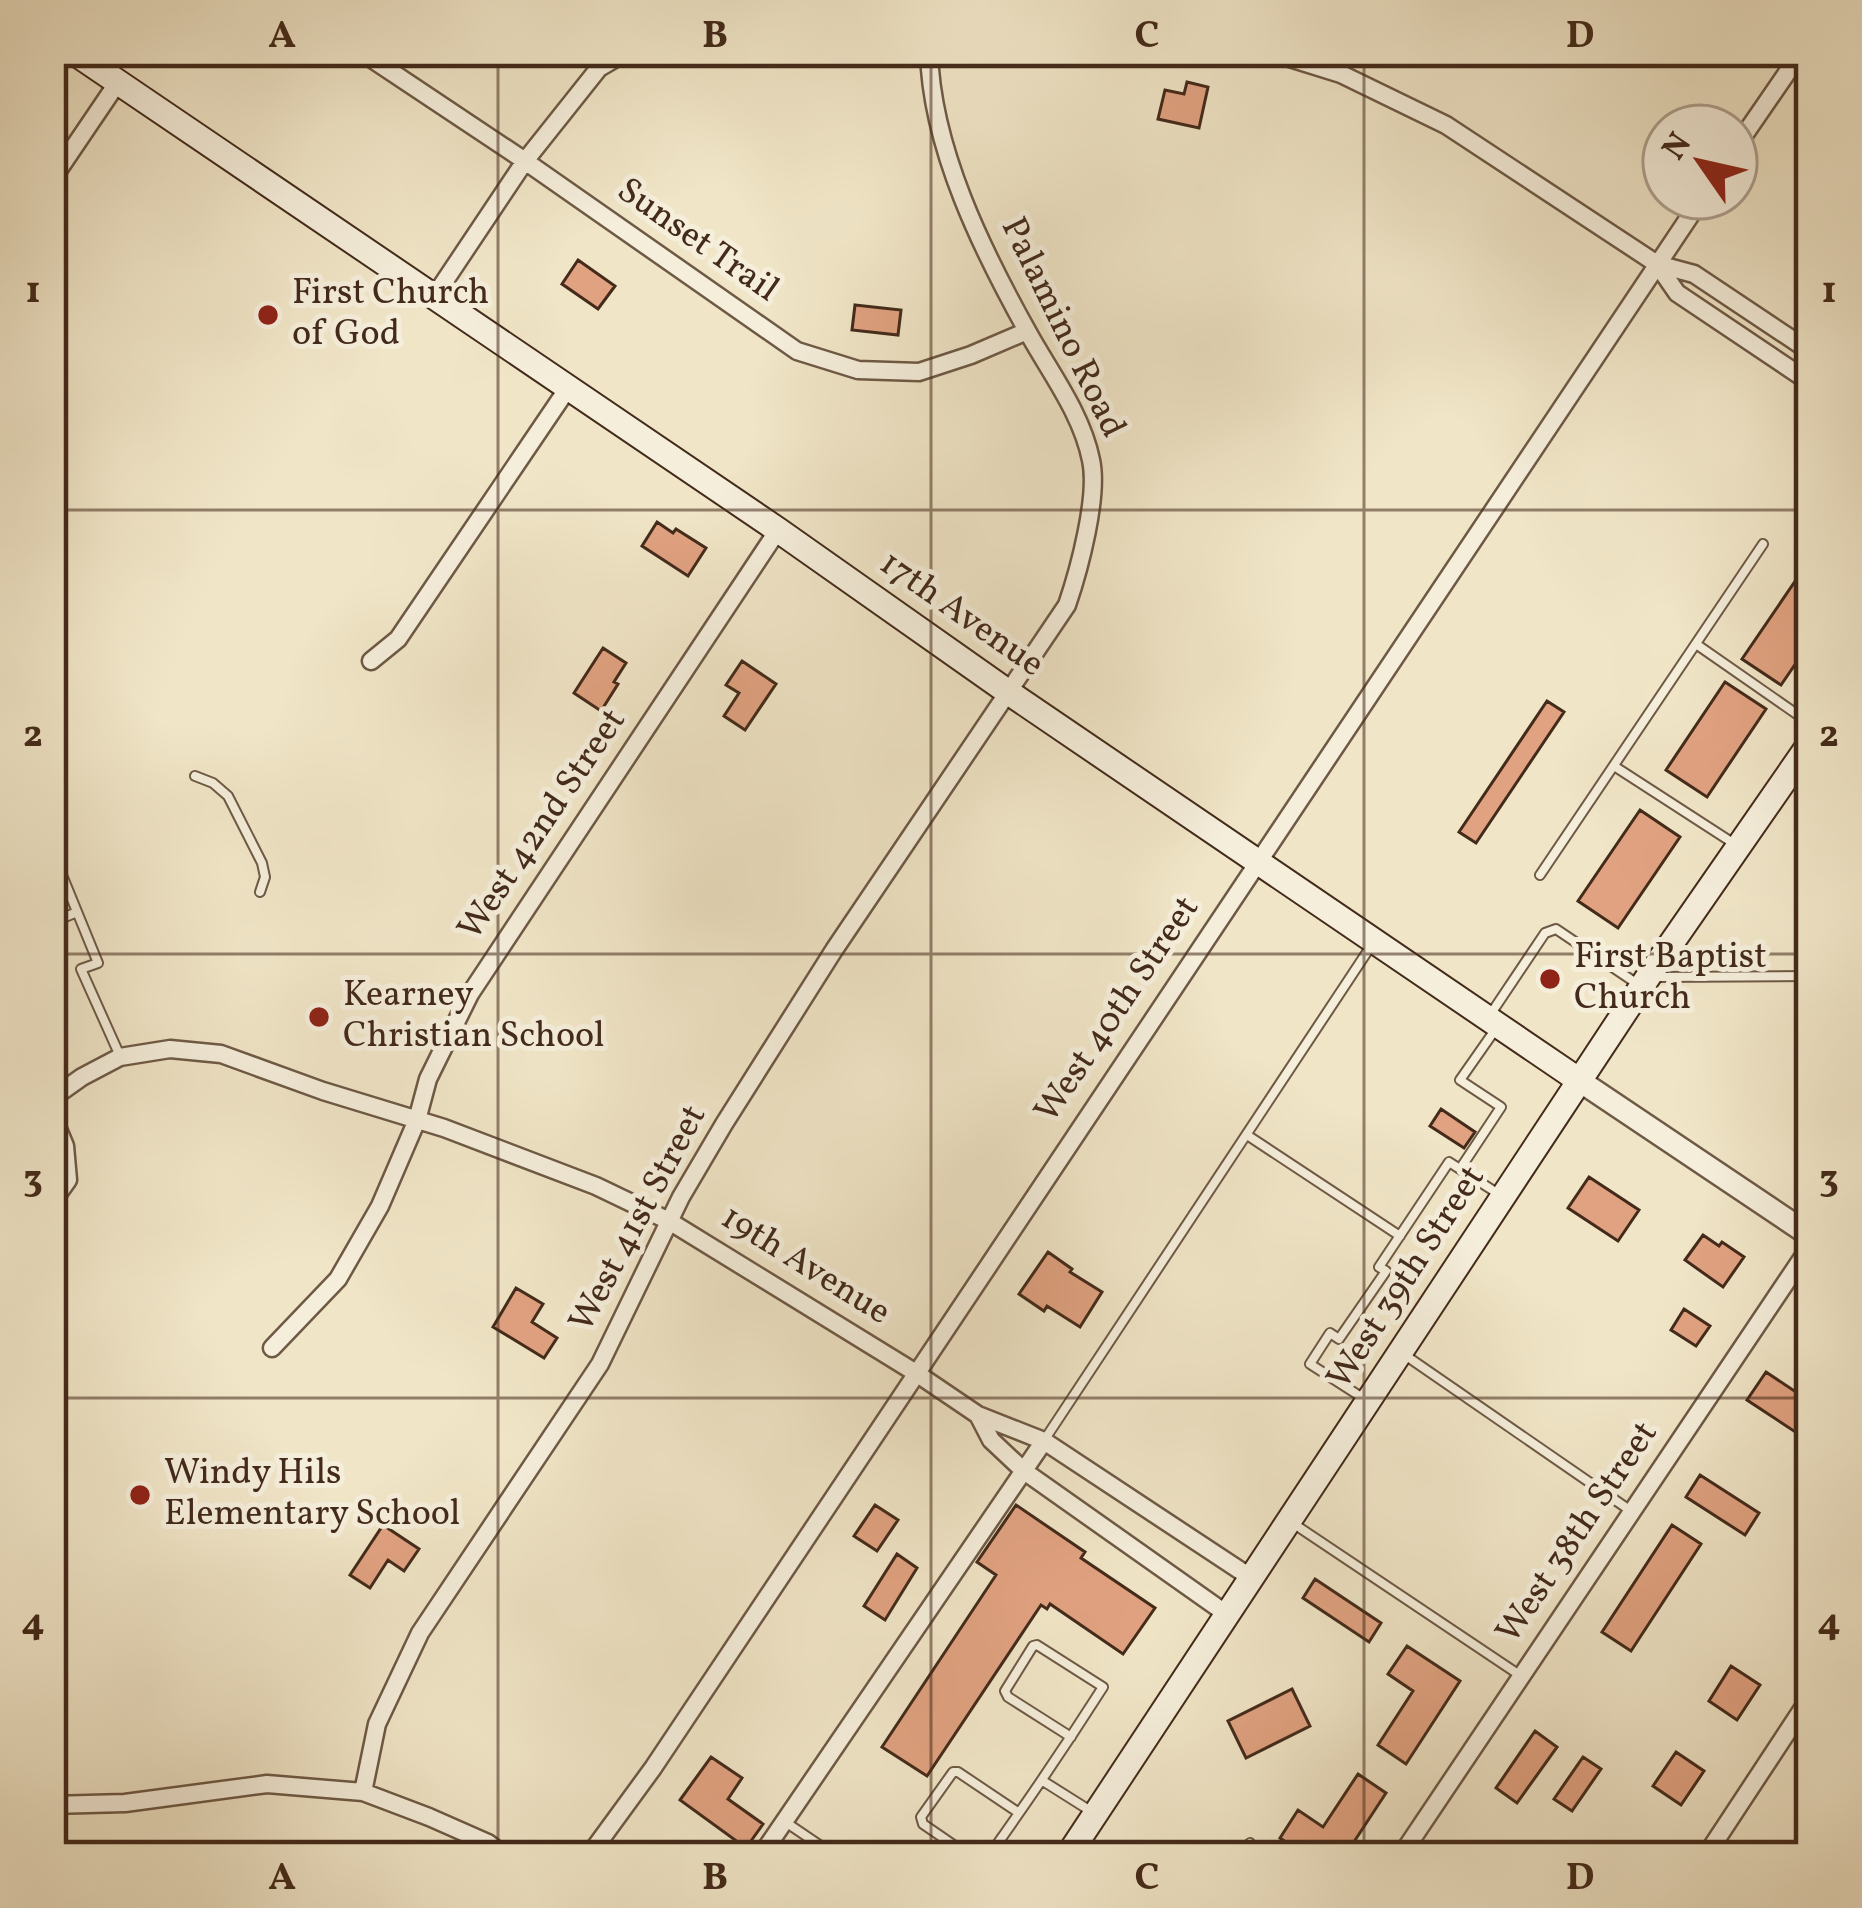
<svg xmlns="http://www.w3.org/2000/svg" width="1862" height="1908" font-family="Vollkorn,serif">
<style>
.building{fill:#e1a281;stroke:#432a1a;stroke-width:3}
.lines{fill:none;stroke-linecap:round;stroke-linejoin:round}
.service-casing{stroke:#6e5945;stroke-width:12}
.minor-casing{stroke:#6e5945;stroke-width:21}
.tertiary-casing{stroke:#6e5945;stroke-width:26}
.secondary-casing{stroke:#432a1a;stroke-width:28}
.service{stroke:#f5eedb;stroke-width:8}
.minor{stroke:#f5eedb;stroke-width:16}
.tertiary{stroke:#f5eedb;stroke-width:21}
.secondary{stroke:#f5eedb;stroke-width:24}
.grid{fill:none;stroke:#432a1a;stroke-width:3;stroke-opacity:0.55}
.poi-dot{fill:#8f2418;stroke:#f5eedb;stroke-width:4.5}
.labels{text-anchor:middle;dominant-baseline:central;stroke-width:10;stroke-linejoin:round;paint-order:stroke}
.street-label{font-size:36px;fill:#432a1a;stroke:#f5eedb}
.poi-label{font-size:36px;fill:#432a1a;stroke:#f5eedb;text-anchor:start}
.neatline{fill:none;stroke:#432a1a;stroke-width:4.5}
.grid-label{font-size:39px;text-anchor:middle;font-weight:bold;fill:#432a1a}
</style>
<rect width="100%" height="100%" fill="#f0e5c7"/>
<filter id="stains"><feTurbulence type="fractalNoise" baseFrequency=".00167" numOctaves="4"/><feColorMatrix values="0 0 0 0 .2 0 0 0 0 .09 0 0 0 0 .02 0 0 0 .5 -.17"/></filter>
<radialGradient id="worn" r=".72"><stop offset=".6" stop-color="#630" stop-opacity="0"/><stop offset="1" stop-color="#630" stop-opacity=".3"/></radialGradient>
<!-- building -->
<path class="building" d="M1187,82L1208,87L1199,128L1158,119L1165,90L1184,94Z
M578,260L615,286L598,309L562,284Z
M855,305L901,310L898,335L852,330Z
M657,522L673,533L676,529L706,548L688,576L642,546Z
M1800,574L1811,581V641L1781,685L1742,659Z
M603,648L626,663L614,682L618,684L601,711L574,693Z
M742,661L776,684L745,730L724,716L739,693L726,685Z
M1725,682L1766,709L1707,797L1666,770Z
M1547,701L1564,712L1476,843L1459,832Z
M1640,810L1680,837L1618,928L1578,901Z
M1441,1109L1475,1132L1464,1148L1430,1126Z
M1589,1177L1639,1210L1618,1241L1568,1208Z
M1703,1235L1719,1246L1722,1242L1744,1257L1723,1287L1685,1260Z
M1048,1252L1072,1269L1070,1272L1102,1292L1080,1327L1047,1306L1044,1311L1019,1294Z
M516,1288L543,1304L532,1322L557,1338L544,1358L493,1327Z
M1684,1309L1710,1326L1696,1346L1671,1330Z
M1766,1372L1811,1402V1425L1803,1437L1747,1400Z
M1700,1475L1759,1513L1745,1535L1686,1497Z
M875,1505L898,1520L877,1551L854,1536Z
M1016,1505L1085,1552L1081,1558L1155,1608L1123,1654L1050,1604L1047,1609L1041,1605L927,1776L882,1747L996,1575L977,1562Z
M383,1525L419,1549L404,1571L388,1560L370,1588L350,1575Z
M1672,1525L1701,1544L1631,1651L1602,1632Z
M897,1554L917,1568L885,1620L864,1606Z
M1315,1579L1381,1623L1369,1642L1303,1598Z
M1407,1646L1460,1681L1406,1764L1378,1745L1413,1691L1388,1674Z
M1731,1666L1760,1685L1737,1720L1709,1701Z
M1292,1689L1310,1726L1246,1758L1228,1721Z
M1535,1731L1557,1747L1517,1803L1496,1788Z
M1676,1752L1704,1771L1681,1805L1653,1786Z
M711,1757L742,1778L728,1799L763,1824L746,1848L680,1800Z
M1583,1757L1601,1769L1572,1811L1554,1799Z
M1358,1774L1386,1793L1344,1857H1308L1280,1838L1298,1810L1323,1827Z"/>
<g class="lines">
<defs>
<path id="service" d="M1696,644L1811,724
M1614,766L1733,843
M195,776L213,783L228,796L262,863L265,877L260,892
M51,848L98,963L81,969L120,1056
M1540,875L1763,544
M51,923L77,912
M1657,977L1811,976
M1490,1015L1545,933L1556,929L1636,983
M1247,1135L1400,1236
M1460,1169L1501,1107L1460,1080L1495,1030
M1402,1353L1631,1511
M1366,1400L1310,1364L1330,1333L1339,1339L1386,1271L1379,1267L1449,1162L1497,1193
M1045,1439L1371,946
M1291,1522L1521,1676
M1043,1781L1089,1810
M784,1821L837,1857
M971,1857L923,1824L921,1817L953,1772H958L1019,1813
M988,1857C1028,1801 1066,1745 1103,1687L1037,1645L1033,1646L1005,1691L1008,1697L1071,1737
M1241,1857L1250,1843"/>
<path id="minor" d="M360,51L525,161L797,351L858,370L919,372L971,355L1027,331
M1267,51L1341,74L1446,125L1657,264L1694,274L1811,352
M1736,147L1802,51
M51,181L118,82
M1657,264L1677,293L1811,383
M434,297L525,161L599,68L628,51
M371,661L398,639L568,388
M51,1099L82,1077L120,1057L170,1049L221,1054L323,1091L444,1128L596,1186L669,1221L916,1373L978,1415L1044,1441L1253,1579
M51,1112L65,1146L68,1180L51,1204
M272,1348L338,1279L380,1206L417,1120L428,1079L470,994L778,530
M978,1415L991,1440L1024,1471L1228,1615
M363,1792L377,1724L420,1633L600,1364L681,1197L724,1124L834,950L1067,605C1079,570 1099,496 1091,460C1082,415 1052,375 1030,336C983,252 931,148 929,51
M51,1805L125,1803L267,1784L363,1792L429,1817L488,1843L506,1857
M588,1857L653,1768L1702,198
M760,1857L1044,1441
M1400,1857L1811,1245
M1705,1857L1811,1696"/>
<path id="tertiary" d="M1580,1081L1811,1236"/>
<path id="secondary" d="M72,51L778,530L1008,692L1580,1081
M1067,1857L1648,977L1811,742"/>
</defs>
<!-- service casing -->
<use href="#service" class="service-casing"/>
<!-- minor casing -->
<use href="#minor" class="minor-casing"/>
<!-- tertiary casing -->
<use href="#tertiary" class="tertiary-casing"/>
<!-- secondary casing -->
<use href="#secondary" class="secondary-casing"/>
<!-- service -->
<use href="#service" class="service"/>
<!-- minor -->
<use href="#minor" class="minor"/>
<!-- tertiary -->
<use href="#tertiary" class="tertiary"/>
<!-- secondary -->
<use href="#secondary" class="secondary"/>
</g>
<!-- grid -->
<path class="grid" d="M498,51V1857M931,51V1857M1364,51V1857M51,510H1811M51,954H1811M51,1398H1811"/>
<!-- markers -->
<g class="poi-dot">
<circle cx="268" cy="315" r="12"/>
<circle cx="1550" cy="979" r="12"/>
<circle cx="319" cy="1017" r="12"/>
<circle cx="140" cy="1495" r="12"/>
</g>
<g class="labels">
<!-- street labels -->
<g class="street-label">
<text transform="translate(697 241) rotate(35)">Sunset Trail</text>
<text transform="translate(1062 328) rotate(64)">Palamino Road</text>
<text transform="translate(961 615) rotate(35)">17th Avenue</text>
<text transform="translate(543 825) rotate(-56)">West 42nd Street</text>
<text transform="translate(1118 1010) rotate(-56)">West 40th Street</text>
<text transform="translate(639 1219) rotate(-62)">West 41st Street</text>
<text transform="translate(805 1266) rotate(32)">19th Avenue</text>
<text transform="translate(1407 1278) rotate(-57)">West 39th Street</text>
<text transform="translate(1578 1533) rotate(-56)">West 38th Street</text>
</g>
<!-- poi labels -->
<g class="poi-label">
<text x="292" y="294">First Church<tspan x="292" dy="41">of God</tspan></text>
<text x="1574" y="958">First Baptist<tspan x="1574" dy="41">Church</tspan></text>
<text x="343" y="996">Kearney<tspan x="343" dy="41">Christian School</tspan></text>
<text x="164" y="1474">Windy Hils<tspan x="164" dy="41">Elementary School</tspan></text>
</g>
</g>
<!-- margin -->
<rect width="1862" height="1908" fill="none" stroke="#f0e5c7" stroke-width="132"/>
<!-- north arrow -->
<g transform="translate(1700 162) rotate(304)"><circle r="57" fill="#f5eedb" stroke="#aea08e" stroke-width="3"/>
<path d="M0-9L21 45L0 30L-21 45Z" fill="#8f2418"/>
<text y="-18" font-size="33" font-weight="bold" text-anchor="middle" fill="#432a1a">N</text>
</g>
<rect x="66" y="66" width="1730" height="1776" class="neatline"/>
<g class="grid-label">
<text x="282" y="47">A</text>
<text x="715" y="47">B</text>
<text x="1147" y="47">C</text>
<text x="1580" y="47">D</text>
<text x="33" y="302">1</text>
<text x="1829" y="302">1</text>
<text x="33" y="746">2</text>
<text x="1829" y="746">2</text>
<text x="33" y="1190">3</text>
<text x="1829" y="1190">3</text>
<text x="33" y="1634">4</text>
<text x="1829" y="1634">4</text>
<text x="282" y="1889">A</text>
<text x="715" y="1889">B</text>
<text x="1147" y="1889">C</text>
<text x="1580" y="1889">D</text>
</g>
<rect width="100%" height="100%" filter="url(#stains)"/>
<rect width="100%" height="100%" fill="url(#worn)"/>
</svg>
